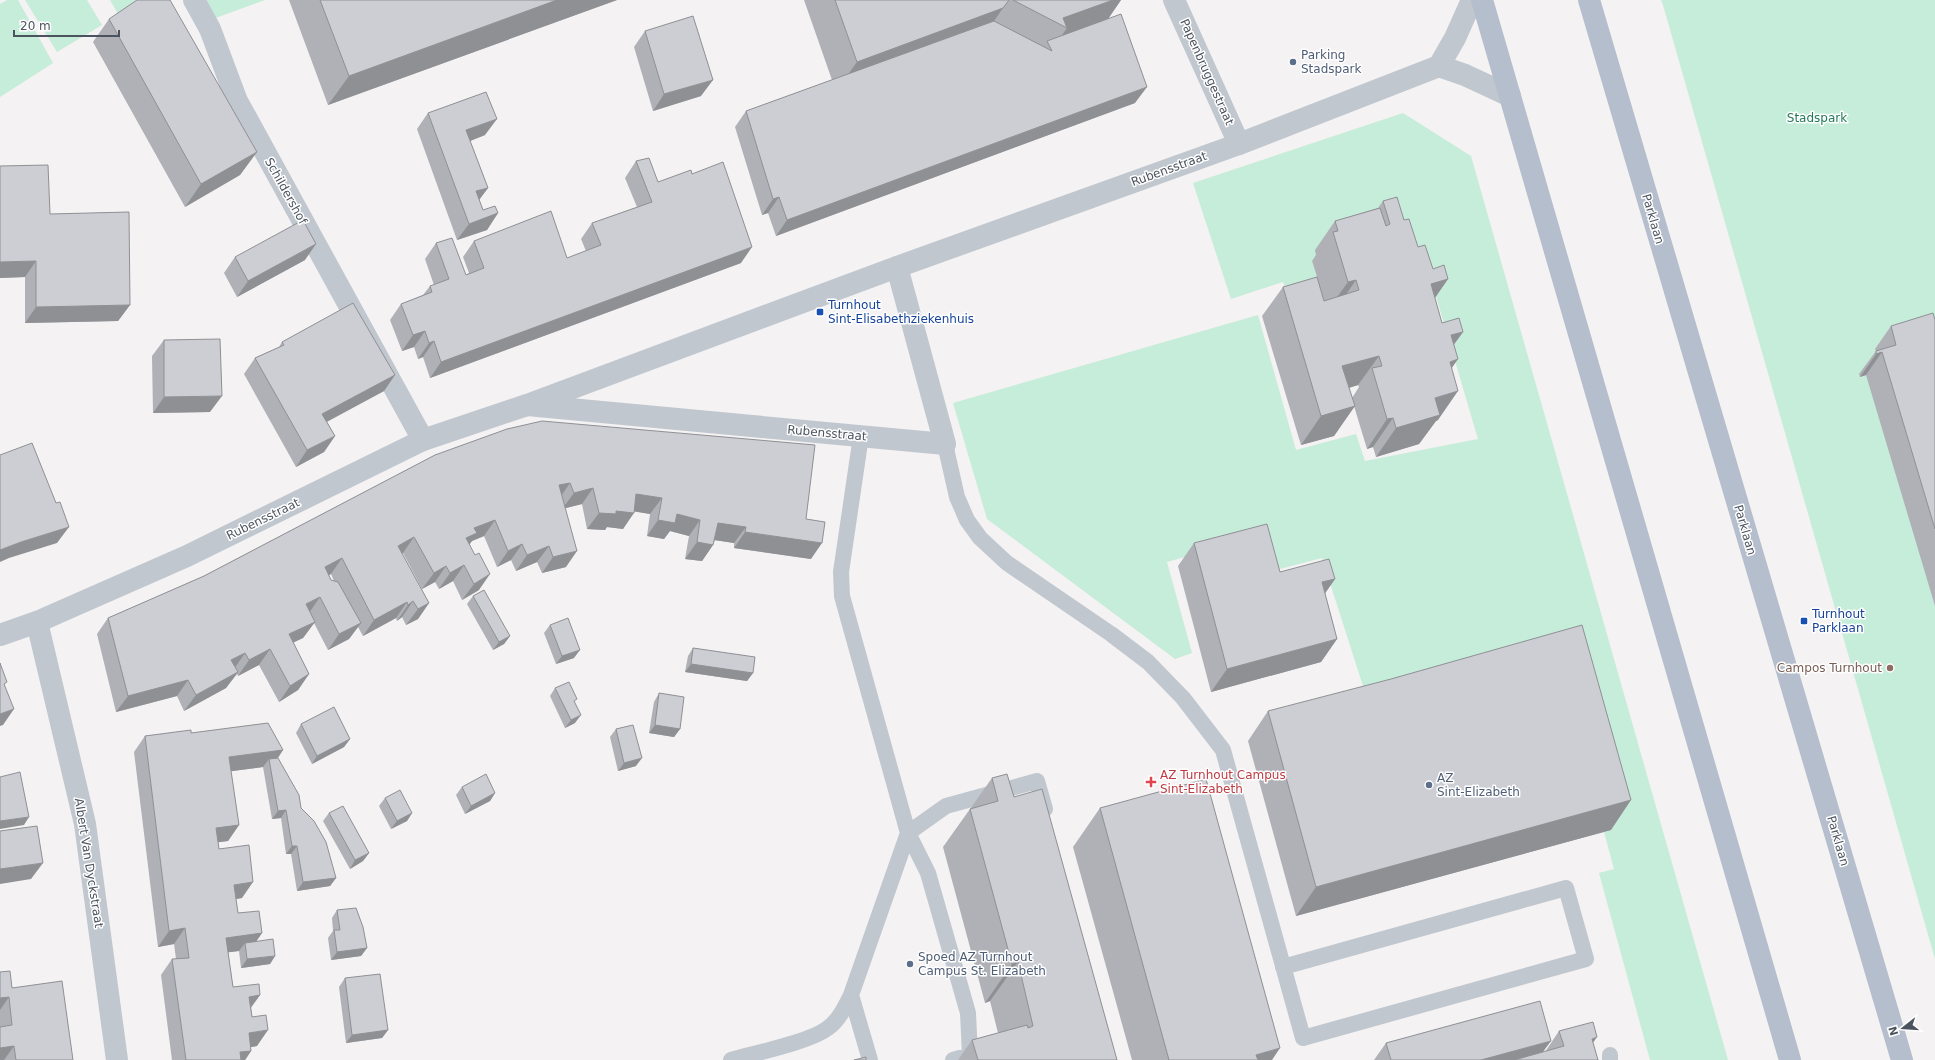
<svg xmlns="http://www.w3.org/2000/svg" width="1935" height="1060" font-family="'DejaVu Sans',sans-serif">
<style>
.green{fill:#c6ecda}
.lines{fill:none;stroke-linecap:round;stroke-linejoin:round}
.service{stroke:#c1c7cf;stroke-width:16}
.minor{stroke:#c1c7cf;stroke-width:22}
.tertiary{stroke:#c1c7cf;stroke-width:22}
.primary{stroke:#b5becd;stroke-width:22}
.wall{fill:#afb1b6;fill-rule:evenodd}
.shaded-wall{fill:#8f9094}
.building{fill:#ccced4;stroke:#8f9094}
.service-dot{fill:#5c6f8a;stroke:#fff;stroke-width:1.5}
.transit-dot{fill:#1a4fb4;stroke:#fff;stroke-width:1.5}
.education-dot{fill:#8d6e63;stroke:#fff;stroke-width:1.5}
.health-dot{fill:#e0444e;stroke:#fff;stroke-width:1.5}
.labels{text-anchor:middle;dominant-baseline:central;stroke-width:3;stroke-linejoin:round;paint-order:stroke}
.service-label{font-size:12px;fill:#4e5e75;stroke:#fff;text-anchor:start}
.street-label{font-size:12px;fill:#4b535e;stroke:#fff}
.park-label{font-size:12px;fill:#227959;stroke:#fff}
.transit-label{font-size:12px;fill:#164399;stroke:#fff;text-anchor:start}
.education-label{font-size:12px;fill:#785e54;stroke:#fff;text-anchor:end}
.health-label{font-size:12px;fill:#be3a42;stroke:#fff;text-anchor:start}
</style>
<rect width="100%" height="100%" fill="#f4f2f2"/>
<!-- green -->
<path class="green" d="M7,0H18L53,63L0,97V4Z
M25,0H87L102,25L57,52Z
M110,0H142L118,14Z
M202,0H265L213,19Z
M1661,0H1935V959L1663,5Z
M1403,113L1471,156L1728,1060H1650L1599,873L1614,869L1604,832L1611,830L1370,708L1322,558L1276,570L1265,534L1167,562L1192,653L1175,659L987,519L953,403L1258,315L1296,450L1356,434L1365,461L1478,439L1427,266L1318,260L1312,261L1320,287L1288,297L1283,282L1231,299L1193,183Z"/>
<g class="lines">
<!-- service -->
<path class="service" d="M945,444L957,497L967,520L980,538L1007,563L1111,634L1148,662L1183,698L1223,750L1303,1038L1586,959L1566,888L1283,967
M851,995L870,1060
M1610,1055V1060
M731,1060C755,1053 810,1042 828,1028C839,1020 845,1007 851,995L908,833L842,596L841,572L861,436
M953,1060L970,1055L968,1013L928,873L908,833L946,806L1037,781L1045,809"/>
<!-- minor -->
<path class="minor" d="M194,0L210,29L237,101L423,440
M1174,0L1239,144
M527,405L945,444L897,267
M37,622L85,824L117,1060"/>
<!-- tertiary -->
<path class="tertiary" d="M1439,66L1455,38L1472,0
M0,635L37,622L187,556L423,440L527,405L897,267L1239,144L1439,66L1465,75L1510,96"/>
<!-- primary -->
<path class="primary" d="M1482,0L1790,1060
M1589,0L1902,1060"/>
</g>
<!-- wall -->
<path class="wall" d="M289,0H617L328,105Z
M804,0H1121L1108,19L1135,103L776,236L768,213L762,215L735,127L746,111L832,80Z
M109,19L257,152L240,175L185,207L93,42Z
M645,31L701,96L653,111L634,47Z
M428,113L485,135L470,141L488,188L479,200L483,210L498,213L487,230L457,240L417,129Z
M636,161L741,263L430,378L423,357L418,359L414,347L402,351L390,320L401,304L423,295L430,286L434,285L425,259L436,243L466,275L469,273L463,257L474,241L567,258L586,251L581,239L592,223L637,207L625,178Z
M0,166L50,214L130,305L118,321L25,323V277L0,278Z
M1383,201L1404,220L1418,247L1433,269L1448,279L1435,298L1442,323L1463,332L1454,344L1452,369L1438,420L1436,421L1419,444L1376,457L1373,447L1367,449L1354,406L1334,436L1301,445L1262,316L1283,287L1317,277L1312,261L1316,255L1315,250L1335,221L1378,208ZM1358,385L1359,387L1352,398L1349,388Z
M235,257L305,260L237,297L224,273Z
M1935,320V606L1866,375L1860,377L1859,374L1876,351L1875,349L1891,326Z
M164,340L210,412L153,413L152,356Z
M282,342L395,375L384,391L327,422L335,436L324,452L296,467L244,374L255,358L279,347Z
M435,455L806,519L811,559L734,548V543L715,540L713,545L702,561L685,559L689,536L670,531L664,539L647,536L650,514L634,511L623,529L607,527L605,530L587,529L582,504L566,508V567L542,573L537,562L516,571L511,560L497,567L484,536L472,541L469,544L479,590L462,600L453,581L439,589L435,582L422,589L403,553L402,554L429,603L418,619L406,625L402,617L397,621L396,618L363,636L358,627L349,639L328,650L314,623L303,638L293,642L309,674L298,690L279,702L259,665L238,676L237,674L226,688L184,711L177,696L116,712L97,634L108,618L204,576ZM331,574L334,581L331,580L329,575Z
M1194,543L1280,572L1335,579L1325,593L1337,639L1321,662L1211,692L1178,566Z
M473,596L510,636L504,644L493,650L467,604Z
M550,625L574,658L556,664L544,633Z
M693,648L753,673L747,681L685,672L688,656Z
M555,688L575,702V723L565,728L550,696Z
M659,693L680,729L674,737L649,733L654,702Z
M1268,711L1611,830L1296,916L1248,741Z
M301,724L350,739L344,747L312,764L296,733Z
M616,729L636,766L618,771L610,737Z
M191,733L283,750L278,758L301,808L336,878L330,886L297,891L291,854H286L281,818L272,819L263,767L231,771L239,825L228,841L218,842L219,849L242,898L236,899L238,913L262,933L256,941L275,956L270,964L241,968L239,951L228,952L233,987L260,995L251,1008L257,1046L251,1047V1051L245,1060H172L161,975L172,959H176L174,944L158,947L134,752L145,736Z
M992,778L1014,797L1117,1060H958L972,1040L998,1033L990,1001L985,1003L943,847Z
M462,787L495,793L490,801L465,814L456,795Z
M385,798L412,813L407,821L391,829L379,806Z
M1100,808L1272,1060H1132L1073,847Z
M329,813L369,853L363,861L350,869L323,821Z
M337,910L367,948L361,956L331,960L328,938L333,931L332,918Z
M0,972L12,988L73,1060H0Z
M345,978L388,1030L382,1038L346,1043L339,987Z
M1559,1031L1593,1043L1598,1060H1374L1386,1043L1543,1052H1545Z"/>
<!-- shaded-wall -->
<path class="shaded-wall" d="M557,0H617L328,105L349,76Z
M1113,0H1121L1097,35L1051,51L1067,28L1063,18Z
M1003,8L983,37L836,91L857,62Z
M713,80L701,96L653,111L664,94Z
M1147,87L1135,103L776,236L787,220Z
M497,119L485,135L455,147L466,130Z
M257,152L240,175L185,207L201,184Z
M488,188L476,204V191Z
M779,197L768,213L762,215L773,199Z
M498,213L487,230L457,240L469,224Z
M316,244L305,260L237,297L248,281Z
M752,247L741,263L430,378L441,362Z
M36,261L25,277L0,278V262Z
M1448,279L1427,309L1431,284Z
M1356,280L1336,309L1327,311L1348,282Z
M130,305L118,321L25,323L36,307Z
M425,331L414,347L402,351L413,335Z
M1463,332L1442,361L1451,335Z
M434,341L423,357L418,359L429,343Z
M1882,352L1866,375L1860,377L1876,354Z
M1379,356L1358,385L1322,396L1342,366Z
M1458,359L1438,388L1450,362Z
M395,375L384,391L311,430L322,414Z
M1458,391L1438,420L1436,421L1419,444L1376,457L1396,428L1435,398Z
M222,396L210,412L153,413L164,397Z
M1355,406L1334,436L1301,445L1321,416Z
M1393,418L1373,447L1367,449L1387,419Z
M335,436L324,452L296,467L307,450Z
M570,483L559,499V485Z
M593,488L582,504L562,509L574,493Z
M636,494L662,498L650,514L625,510Z
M616,511L634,513L623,529L607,527L605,530L587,529L599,513Z
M677,514L700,520L689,536L670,531L664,539L647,536L658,520Z
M495,520L484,536L472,541L466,549L455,554L474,528Z
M718,523L746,527L734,543L707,539Z
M69,527L57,543L9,558L0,562V550L21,542Z
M745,532L822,543L811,559L734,548Z
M414,537L403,553L387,562L398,546Z
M697,542L713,545L702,561L685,559Z
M522,544L511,560L497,567L508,551Z
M549,546L537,562L516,571L527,555Z
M577,551L566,567L542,573L553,557Z
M342,558L331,574L314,583L325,567Z
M464,565L453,581L439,589L450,573Z
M446,566L435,582L422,589L434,573Z
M490,574L479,590L462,600L474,584Z
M1335,579L1319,602L1322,582Z
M320,597L309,613L306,604Z
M413,601L402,617L397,621L408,605Z
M407,602L396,618L363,636L374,620Z
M429,603L418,619L406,625L418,609Z
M315,622L303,638L278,650L289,634Z
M361,623L349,639L328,650L339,634Z
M510,636L504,644L493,650L499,642Z
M1337,639L1321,662L1211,692L1227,669Z
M270,649L259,665L238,676L249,660Z
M580,650L574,658L556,664L562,656Z
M245,653L234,669L231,660Z
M691,664L753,673L747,681L685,672Z
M238,672L226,688L184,711L196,695Z
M309,674L298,690L279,702L290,686Z
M188,680L177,696L116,712L128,696Z
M14,709L3,725L0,726V714Z
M581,715L575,723L565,728L571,720Z
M655,725L680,729L674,737L649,733Z
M350,739L344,747L312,764L317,756Z
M283,750L272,766L269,759L263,767L218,773L229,757Z
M642,758L636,766L618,771L624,763Z
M495,793L490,801L465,814L471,806Z
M1631,800L1611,830L1296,916L1316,887Z
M286,810L281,818L272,819L278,811Z
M412,813L407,821L391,829L397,821Z
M29,817L24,825L0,829V821Z
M239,825L228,841L205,844L216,828Z
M292,846H297L291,854H286Z
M369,853L363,861L350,869L355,860Z
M43,863L31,879L0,884V869Z
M336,878L330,886L297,891L303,882Z
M253,882L242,898L223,901L234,885Z
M185,928L174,944L158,947L169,931Z
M262,933L251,949L245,943L239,951L215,954L226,938Z
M367,948L361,956L331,960L337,952Z
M275,956L270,964L241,968L247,959Z
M1018,962L990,1001L985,1003L1012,964Z
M260,995L248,1011L249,997Z
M9,997L0,1010V998Z
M268,1030L257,1046L237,1049L249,1033Z
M388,1030L382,1038L346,1043L352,1035Z
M1597,1037L1581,1060L1592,1039Z
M1551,1041L1537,1060H1481Z
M14,1046L4,1060H0V1048Z
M1280,1048L1272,1060H1252L1256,1055Z
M251,1051L245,1060H235L240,1052Z"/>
<!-- building -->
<path class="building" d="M137,0H170L257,152L201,184L109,19Z
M320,0H557L349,76Z
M835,0H1009L1003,8L857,62Z
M1013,0H1113L1063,18L1067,28Z
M1121,14L1147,87L787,220L779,197L773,199L746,111L994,21L1052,51L1047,41Z
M693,16L713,80L664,94L645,31Z
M486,92L497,119L466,130L488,188L476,191L483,210L495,206L498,213L469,224L428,113Z
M649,158L658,182L691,170L692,174L723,162L752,247L441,362L434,341L429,343L425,331L413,335L401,304L432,292L430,286L449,279L436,243L452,238L466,275L484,268L474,241L551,211L567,258L601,245L592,223L652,202L636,161Z
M48,165L50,214L129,212L130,305L36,307V261L0,262V166Z
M1397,197L1404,220L1409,219L1418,247L1425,245L1433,269L1444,265L1448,279L1431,284L1442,323L1459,318L1463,332L1451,335L1458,359L1450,362L1458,391L1435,398L1440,415L1396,428L1393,418L1387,419L1372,368L1382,366L1379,356L1342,366L1355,406L1321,416L1283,287L1317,277L1324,301L1359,290L1356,280L1348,282L1333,232L1338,231L1335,221L1380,208L1386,226L1390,224L1383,201Z
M303,220L316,244L248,281L235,257Z
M353,303L395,375L322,414L335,436L307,450L255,358L284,345L282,342Z
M1933,313L1935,320V529L1882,352L1876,354V351L1896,345L1891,326Z
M220,339L222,396L164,397V340Z
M542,421L815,445L806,519L825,522L822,543L745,532L746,527L718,523L713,545L697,542L700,520L677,514L675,523L658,520L662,498L636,494L634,513L616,511V514L599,513L593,488L574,493L570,483L559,485L577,551L553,557L549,546L527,555L522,544L508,551L495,520L474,528L477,533L466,538L475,555L479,553L490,574L474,584L464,565L450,573L446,566L434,573L414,537L398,546L429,603L418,609L413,601L408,605L407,602L374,620L342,558L325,567L331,580L338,582L361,623L339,634L320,597L306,604L315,622L289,634L309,674L290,686L270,649L249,660L245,653L231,660L238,672L196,695L188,680L128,696L108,618L204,576L435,455L507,429Z
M32,443L56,503L60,502L69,527L21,542L0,550V455Z
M1267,524L1280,572L1329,559L1335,579L1322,582L1337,639L1227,669L1194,543Z
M484,590L510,636L499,642L473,596Z
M568,618L580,650L562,656L550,625Z
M1582,625L1631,800L1316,887L1268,711L1391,679Z
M693,648L755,657L753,673L691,664Z
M0,663L7,682L4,684L14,709L0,714Z
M569,682L577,699L574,701L581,715L571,720L555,688Z
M659,693L684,697L680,729L655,725Z
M334,707L350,739L317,756L301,724Z
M268,723L283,750L229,757L239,825L216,828L219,849L249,845L253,882L234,885L238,913L259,911L262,933L226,938L233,987L259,984L260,995L249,997L252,1017L266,1015L268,1030L249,1033L251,1051L240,1052L241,1060H186L172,959L189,958L185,928L169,931L145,736L191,730V733Z
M633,725L642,758L624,763L616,729Z
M278,758L299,795L301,808L314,821L326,842L336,878L303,882L297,846H292L286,810L278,811L269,759Z
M20,772L29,817L0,821V777Z
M486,774L495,793L471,806L462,787Z
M1007,774L1014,797L1042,789L1117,1060H978L972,1040L1027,1025L1028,1028L1033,1026L1018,962L1012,964L970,809L998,801L992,778Z
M1206,779L1280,1048L1256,1055L1258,1060H1169L1100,808Z
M400,790L412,813L397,821L385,798Z
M343,806L369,853L355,860L329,813Z
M37,826L43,863L0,869V831Z
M356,908L363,927L367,948L337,952L334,930H340L337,910Z
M273,939L275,956L247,959L245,943Z
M10,971L12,988L62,981L73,1060H16L14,1046L0,1048V1027L12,1025L9,997L0,998V972Z
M380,974L388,1030L352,1035L345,978Z
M1540,1001L1551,1041L1481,1060H1391L1386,1043Z
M1593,1022L1597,1037L1592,1039L1598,1060H1514L1564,1046L1559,1031Z
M866,1057V1060H854Z"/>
<!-- markers -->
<g class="service-dot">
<circle cx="1293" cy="62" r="4"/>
<circle cx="1429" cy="785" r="4"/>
<circle cx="910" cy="964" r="4"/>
</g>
<g class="transit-dot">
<rect x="816" y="308" width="8" height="8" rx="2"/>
<rect x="1800" y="617" width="8" height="8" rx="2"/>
</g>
<circle class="education-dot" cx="1890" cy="668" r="4"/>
<path class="health-dot" d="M1149 776h4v4h4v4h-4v4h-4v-4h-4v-4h4z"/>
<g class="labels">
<!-- service labels -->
<g class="service-label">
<text x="1301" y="55">Parking<tspan x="1301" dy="14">Stadspark</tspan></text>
<text x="1437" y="778">AZ<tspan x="1437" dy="14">Sint-Elizabeth</tspan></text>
<text x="918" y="957">Spoed AZ Turnhout<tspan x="918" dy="14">Campus St. Elizabeth</tspan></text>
</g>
<!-- street labels -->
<g class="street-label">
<text transform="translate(1207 72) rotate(66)">Papenbruggestraat</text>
<text transform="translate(1169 169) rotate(-20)">Rubensstraat</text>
<text transform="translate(286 191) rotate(61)">Schildershof</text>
<text transform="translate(1653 219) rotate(74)">Parklaan</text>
<text transform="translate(827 433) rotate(5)">Rubensstraat</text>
<text transform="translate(263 519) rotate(-26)">Rubensstraat</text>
<text transform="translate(1745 530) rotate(74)">Parklaan</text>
<text transform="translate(1838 841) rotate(74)">Parklaan</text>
<text transform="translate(89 863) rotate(81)">Albert Van Dyckstraat</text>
</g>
<!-- park labels -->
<g class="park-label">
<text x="1817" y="118">Stadspark</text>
</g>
<!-- transit labels -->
<g class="transit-label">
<text x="828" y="305">Turnhout<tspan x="828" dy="14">Sint-Elisabethziekenhuis</tspan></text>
<text x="1812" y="614">Turnhout<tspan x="1812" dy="14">Parklaan</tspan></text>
</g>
<!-- education labels -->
<g class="education-label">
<text x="1882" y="668">Campos Turnhout</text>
</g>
<!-- health labels -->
<g class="health-label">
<text x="1160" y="775">AZ Turnhout Campus<tspan x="1160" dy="14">Sint-Elizabeth</tspan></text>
</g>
</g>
<!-- north arrow -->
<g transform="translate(1903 1028) rotate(253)" stroke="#ffffff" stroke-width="3" paint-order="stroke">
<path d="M0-3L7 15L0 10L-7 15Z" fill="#4b535e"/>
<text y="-6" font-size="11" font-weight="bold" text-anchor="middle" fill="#4b535e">N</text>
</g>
<!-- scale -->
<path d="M14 30v6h105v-6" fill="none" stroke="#4b535e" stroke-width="2"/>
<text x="20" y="30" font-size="12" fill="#4b535e" stroke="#ffffff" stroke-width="3" paint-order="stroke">20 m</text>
</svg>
